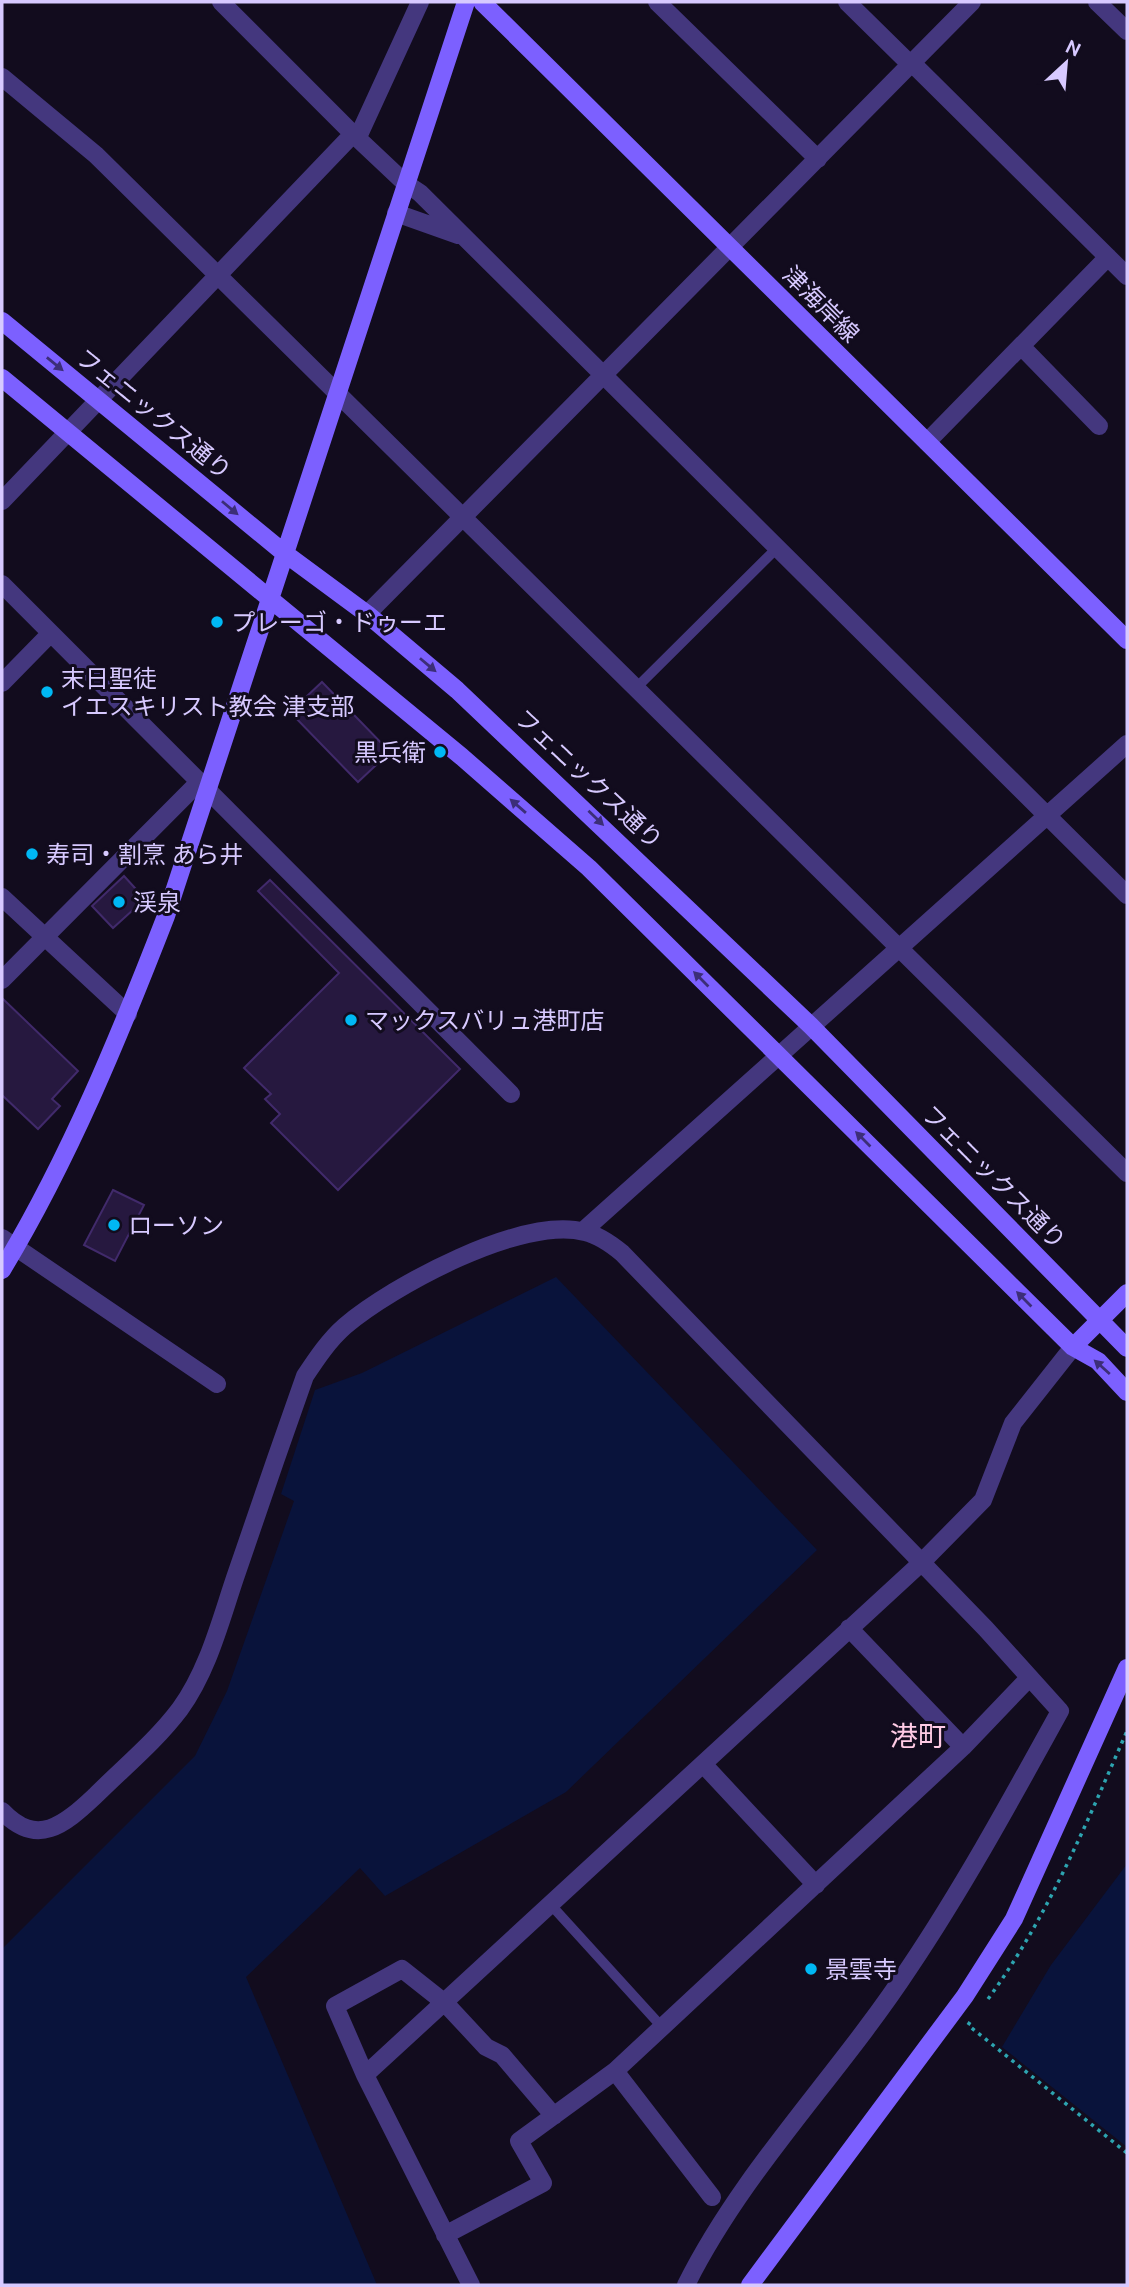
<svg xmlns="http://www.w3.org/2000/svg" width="1129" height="2287" font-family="Ubuntu,'Noto Sans JP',sans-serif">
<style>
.water{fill:#09133b}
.building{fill:#26183f;stroke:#412a6b;stroke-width:2}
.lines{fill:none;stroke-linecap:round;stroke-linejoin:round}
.path{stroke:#2da4b0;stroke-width:3.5;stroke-dasharray:3.5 5;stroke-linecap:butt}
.lane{stroke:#44377e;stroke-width:10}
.street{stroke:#44377e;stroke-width:18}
.secondary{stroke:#7c60ff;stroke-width:18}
.oneway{fill:#3c2e78}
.poi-dot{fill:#00b8f4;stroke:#120c1e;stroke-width:2.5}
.labels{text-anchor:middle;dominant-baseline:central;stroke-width:6;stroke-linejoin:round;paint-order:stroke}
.street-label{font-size:24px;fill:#d7c9ff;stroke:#120c1e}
.poi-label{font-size:24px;fill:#d7c9ff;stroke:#120c1e;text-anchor:start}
.quarter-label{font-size:28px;fill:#ffcbe5;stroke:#120c1e}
</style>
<rect width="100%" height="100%" fill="#120c1e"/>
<!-- water -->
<path class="water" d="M556,1277L817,1550L566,1792L385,1896L360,1868L246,1977L377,2285H2V1949L195,1756L227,1691L294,1501L281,1494L315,1390L362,1373Z
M1127,1864V2147L1002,2047L1051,1965Z"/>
<!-- building -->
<path class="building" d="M322,682L390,752L358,782L290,712Z
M124,876L145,899L113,928L92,906Z
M270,880L460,1069L338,1190L271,1123L280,1114L265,1099L271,1094L244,1068L339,973L258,891Z
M2,998L78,1071L52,1099L60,1106L38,1129L2,1095Z
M113,1190L144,1205L115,1261L84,1245Z"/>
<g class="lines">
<!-- path -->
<path class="path" d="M988,1999C1048,1917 1086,1824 1127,1731
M970,2022L968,2025L1127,2153"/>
<!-- lane -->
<path class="lane" d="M636,688L776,549
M551,1905L662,2027"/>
<!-- street -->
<path class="street" d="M221,2L353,134L405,183L420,193L1127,895
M657,2L818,159
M847,2L912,66
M1097,2L1127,31
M913,64L1127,276
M2,77L96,155L1127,1173
M358,137L420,2
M396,213L458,235
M1021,346L1099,426
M927,442L1108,257
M2,501L353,134
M2,584L511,1094
M367,614L972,2
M2,683L49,635
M2,897L128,1014
M2,980L198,783
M583,1231L1127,744
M2,1238L217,1384
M849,1628L963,1747
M703,1764L816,1885
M2,1811C37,1848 64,1825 95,1796C123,1768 156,1741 180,1709C209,1669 221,1618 237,1572C259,1507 282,1441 305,1376C317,1358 329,1340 345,1326C392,1286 523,1215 585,1232C598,1235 611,1244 622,1253L986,1629L1060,1711C1012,1798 964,1886 909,1968C838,2076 744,2169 686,2285
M615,2071L712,2197
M365,2075L920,1564L983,1500L1013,1423L1073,1347
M445,2235L543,2183L519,2141L615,2071L963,1747L1029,1678
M471,2285L365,2075L335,2006L402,1969L445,2003L486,2047L502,2055L554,2116"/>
<!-- secondary -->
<path class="secondary" d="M482,2L1127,640
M2,321L283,552L367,614L457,690L811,1026L1127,1348
M2,378L462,757L589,868L1073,1347L1098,1361L1127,1392
M2,1270C69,1159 119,1037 166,916L466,2
M1073,1347L1127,1293
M750,2285L965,1996L1014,1919L1127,1668"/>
</g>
<!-- one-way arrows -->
<defs><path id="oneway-solid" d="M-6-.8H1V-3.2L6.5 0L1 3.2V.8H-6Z" transform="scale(1.75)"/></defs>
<g class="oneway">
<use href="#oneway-solid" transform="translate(55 364) rotate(39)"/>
<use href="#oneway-solid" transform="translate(230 508) rotate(40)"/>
<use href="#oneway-solid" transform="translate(428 665) rotate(40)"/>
<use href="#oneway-solid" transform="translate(518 806) rotate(-139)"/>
<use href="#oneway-solid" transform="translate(596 818) rotate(44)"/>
<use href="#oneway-solid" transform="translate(701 979) rotate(-135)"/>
<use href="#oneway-solid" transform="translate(863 1139) rotate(-135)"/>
<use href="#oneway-solid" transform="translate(1024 1299) rotate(-135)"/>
<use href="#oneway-solid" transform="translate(1102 1367) rotate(-138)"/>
</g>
<!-- markers -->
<g class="poi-dot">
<circle cx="217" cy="622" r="7"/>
<circle cx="47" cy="692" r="7"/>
<circle cx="440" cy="752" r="7"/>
<circle cx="32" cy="854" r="7"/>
<circle cx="119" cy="902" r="7"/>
<circle cx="351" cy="1020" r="7"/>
<circle cx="114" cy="1225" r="7"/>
<circle cx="811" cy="1969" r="7"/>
</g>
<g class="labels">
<!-- street labels -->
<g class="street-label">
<text transform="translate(821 304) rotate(45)">津海岸線</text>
<text transform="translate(154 414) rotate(39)">フェニックス通り</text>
<text transform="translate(589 779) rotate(43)">フェニックス通り</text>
<text transform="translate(994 1177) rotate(45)">フェニックス通り</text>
</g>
<!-- poi labels -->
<g class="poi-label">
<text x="231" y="622">プレーゴ・ドゥーエ</text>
<text x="61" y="678">末日聖徒<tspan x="61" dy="28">イエスキリスト教会 津支部</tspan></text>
<text x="426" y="752" text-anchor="end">黒兵衛</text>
<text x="46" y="854">寿司・割烹 あら井</text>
<text x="133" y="902">渓泉</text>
<text x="365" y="1020">マックスバリュ港町店</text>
<text x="128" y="1225">ローソン</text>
<text x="825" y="1969">景雲寺</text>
</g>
<!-- quarter labels -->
<g class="quarter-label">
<text x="918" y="1735">港町</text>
</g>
</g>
<!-- border -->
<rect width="1129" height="2287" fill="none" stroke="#d7c9ff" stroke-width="7"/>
<!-- north arrow -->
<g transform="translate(1066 63) rotate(26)" stroke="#120c1e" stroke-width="5" paint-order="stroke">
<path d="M0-5L12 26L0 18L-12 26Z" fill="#d7c9ff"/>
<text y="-10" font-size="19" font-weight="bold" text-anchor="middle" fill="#d7c9ff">N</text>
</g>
</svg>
